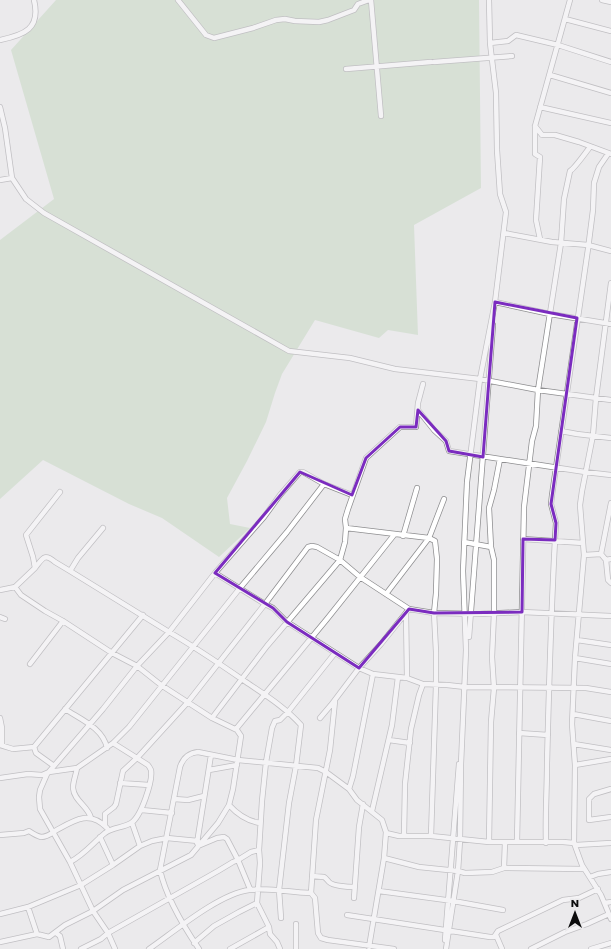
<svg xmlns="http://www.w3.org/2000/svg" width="611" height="949" font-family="Poppins,sans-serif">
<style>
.green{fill:#bfd6b9}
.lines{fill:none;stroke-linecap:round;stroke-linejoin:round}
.minor-casing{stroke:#8e8e90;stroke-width:6}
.minor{stroke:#fff;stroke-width:4.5}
.marked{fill:none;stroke:#7b2cbf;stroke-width:3;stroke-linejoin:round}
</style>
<rect width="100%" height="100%" fill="#ebeaec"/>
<!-- green -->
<path class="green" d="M56,0H479L481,188L414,225L418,335L388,330L379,338L315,320L282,374L275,393L266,422L247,461L227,498L230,524L250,528L219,557L162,518L129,504L43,460L0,499V240L54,199L11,50Z"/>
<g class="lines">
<defs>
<path id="minor" d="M178,0L206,35L214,38L253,28L276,20L285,19L295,21L319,22L328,20L354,10L358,4L369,0
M371,0L381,116
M602,0L611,2
M565,19L611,31
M0,40C24,35 41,29 34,0
M490,43L508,41L516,35L558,45L611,62
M434,62L512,56
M346,69L431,62
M550,75L611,93
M0,107L5,128L12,178
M540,107L611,123
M535,126L542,135H555L579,142L611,154
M0,180L12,178L26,199L44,213L289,351L350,358L395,369L480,379L538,390L611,400
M504,233L552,242L588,245L611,251
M540,239L536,220L540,157L535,154V126L570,0
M611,283L596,398L593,435L582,491L580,505L584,555L575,658L572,724L575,765L611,759
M495,304V302L550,314L611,324
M418,410L434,430L446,441L449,451L585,472L611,475
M561,431L577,434L611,438
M103,528L78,558L70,571L169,632L215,573L264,517L280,495L300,472H303L324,484
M346,528L345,519L348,509L366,458L400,427H416L418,403L423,384
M403,536L417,488
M523,539L583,543
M464,542L491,547
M601,554L611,503
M584,555L601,554L606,560L611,559
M606,560L608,580L611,583
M35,568C43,558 44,553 55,562C60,565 65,568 70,571
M15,587L21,595L45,611L63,621L112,653L137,666L169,632C195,647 220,664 246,682C265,695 285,707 301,725L296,766L289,803L279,890L281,918
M0,590L15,587L35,568L33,557L26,535L60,492
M386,594L429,538L444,499
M406,613L407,678
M0,617L5,619
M469,637L493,325
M577,640L611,645
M575,658L611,664
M30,664L63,621
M423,684L447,685L465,687L586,688L611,692
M335,701L330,750L316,820L311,893L315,898L318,933L321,938L328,940L394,949
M65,709C80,719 103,728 107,748
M573,714L611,721
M0,718L2,728V745
M212,718L267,646L340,560L345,542L346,528L429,538L435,541L437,559L436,593L434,613L436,652V685L431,836
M320,718L331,705L359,668L381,644L409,609
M236,729L327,619L394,535
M519,733L548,735
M389,740L410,743
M574,744L611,750
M0,745L13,749L34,747
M34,747L143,615
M34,747L36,753L54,766
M575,765L574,843L582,865L601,895L611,919
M77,768C76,775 73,781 73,788C74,801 88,806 91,818
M209,770L237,765
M0,778L28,774L42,775L49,772L77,768L113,743L129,727L240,588L287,532L324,484L352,495
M120,783L149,785
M349,789L353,776L373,674
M611,789L594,794L589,799V820L611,817
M174,799L188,800L204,796
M229,805C238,815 247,821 260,823
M142,810L172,813
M372,811L392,725L398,677
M132,823L140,846
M105,826V814L114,807L116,804L123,771L138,757L188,702L265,604L215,573
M386,833L399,836H431L489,842H563L574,843L576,845L611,843
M0,835L24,833L29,831C32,833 37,836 41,837C46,837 51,834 55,831C73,821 89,809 107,828
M404,835L405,784L411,729L419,695L423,684L407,678L373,674L359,668L287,622L273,608L265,604L308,547L312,546L317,547L340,560L360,577L409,609L434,613L480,614L522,612L611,616
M100,837L113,865
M489,842L491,722L494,688L492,657L494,613V560L491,547L489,508L494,490L500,459
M517,842L524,507L532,441L536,426L538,390L561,243L564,199L570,171C574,169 587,151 590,147
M197,843L211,755
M546,843C545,816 547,790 547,764C549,683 551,604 556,523L551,504L552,495L588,249L593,210L594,183L599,167L608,154
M70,862C84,855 93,843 105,833C113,827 123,828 131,823C141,817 153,781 151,770C150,768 149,766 148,765L113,743
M504,868L505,842
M312,876L324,877C326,878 327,880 329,882C333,886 348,887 354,887
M590,877L598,874L611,872
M250,889L238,860L251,852L259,850
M379,891L453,901L503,910
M354,898L359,827L363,804
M257,903L269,927L270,934L277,942L280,949
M605,903L611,902
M28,907L37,934
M0,914L28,907L81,885L113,865L140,846L152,841L167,838L198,841
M347,915L490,937H494L498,931L563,900L579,898L598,889
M296,924V949
M56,933L60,936L63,949
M496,935L502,949
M445,940L459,764
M0,942L37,934L49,937L65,925L93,911L123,890L191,855L218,823L229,805L233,789L241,736L237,730L212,718L161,685L137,666L103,709L47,774L40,790L39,797L40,809L70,862L93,911L108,933L115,949
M194,943L214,926L239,912L257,903L260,863L259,850L262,801L266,762L272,728L275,721L280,720L288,712L335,653
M369,947L384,858
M81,949L101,939L108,933L218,871L233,862L238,860L227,839L224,837L217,838L198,846
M149,949C175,931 219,894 249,890C270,887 290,893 311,893
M199,949C184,927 166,897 160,870L180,767C183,758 188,753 198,752L238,760L318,768L326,772L349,789L357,800L382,820L386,832L384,858L419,867L458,871L465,873L492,872L504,868L584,869
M230,949L269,927
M446,949L458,871L460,840L461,764L466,650L463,571L467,482L480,379L495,302L506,212L500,194L497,150L496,93L490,43L489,0
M531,949L565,932L587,924L609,914
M591,949L611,943"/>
</defs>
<!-- minor casing -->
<use href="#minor" class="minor-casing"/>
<!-- minor -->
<use href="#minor" class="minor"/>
</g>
<!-- marked area -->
<path d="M0 0H611V949H0ZM495,302L577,318L551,504L556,523L555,540L523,539L522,612L434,613L409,609L359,668L287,622L273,608L215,573L300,472L352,495L366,458L400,427H416L418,410L446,441L449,451L483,457Z" fill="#ebeaec" fill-opacity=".55" fill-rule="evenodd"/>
<path class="marked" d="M495,302L577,318L551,504L556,523L555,540L523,539L522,612L434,613L409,609L359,668L287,622L273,608L215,573L300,472L352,495L366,458L400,427H416L418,410L446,441L449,451L483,457Z"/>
<!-- north arrow -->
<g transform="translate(575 913)" stroke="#ebeaec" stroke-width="3" paint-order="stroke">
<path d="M0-3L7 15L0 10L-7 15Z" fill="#0c0c0d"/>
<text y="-6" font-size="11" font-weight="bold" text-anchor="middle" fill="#0c0c0d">N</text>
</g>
</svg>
